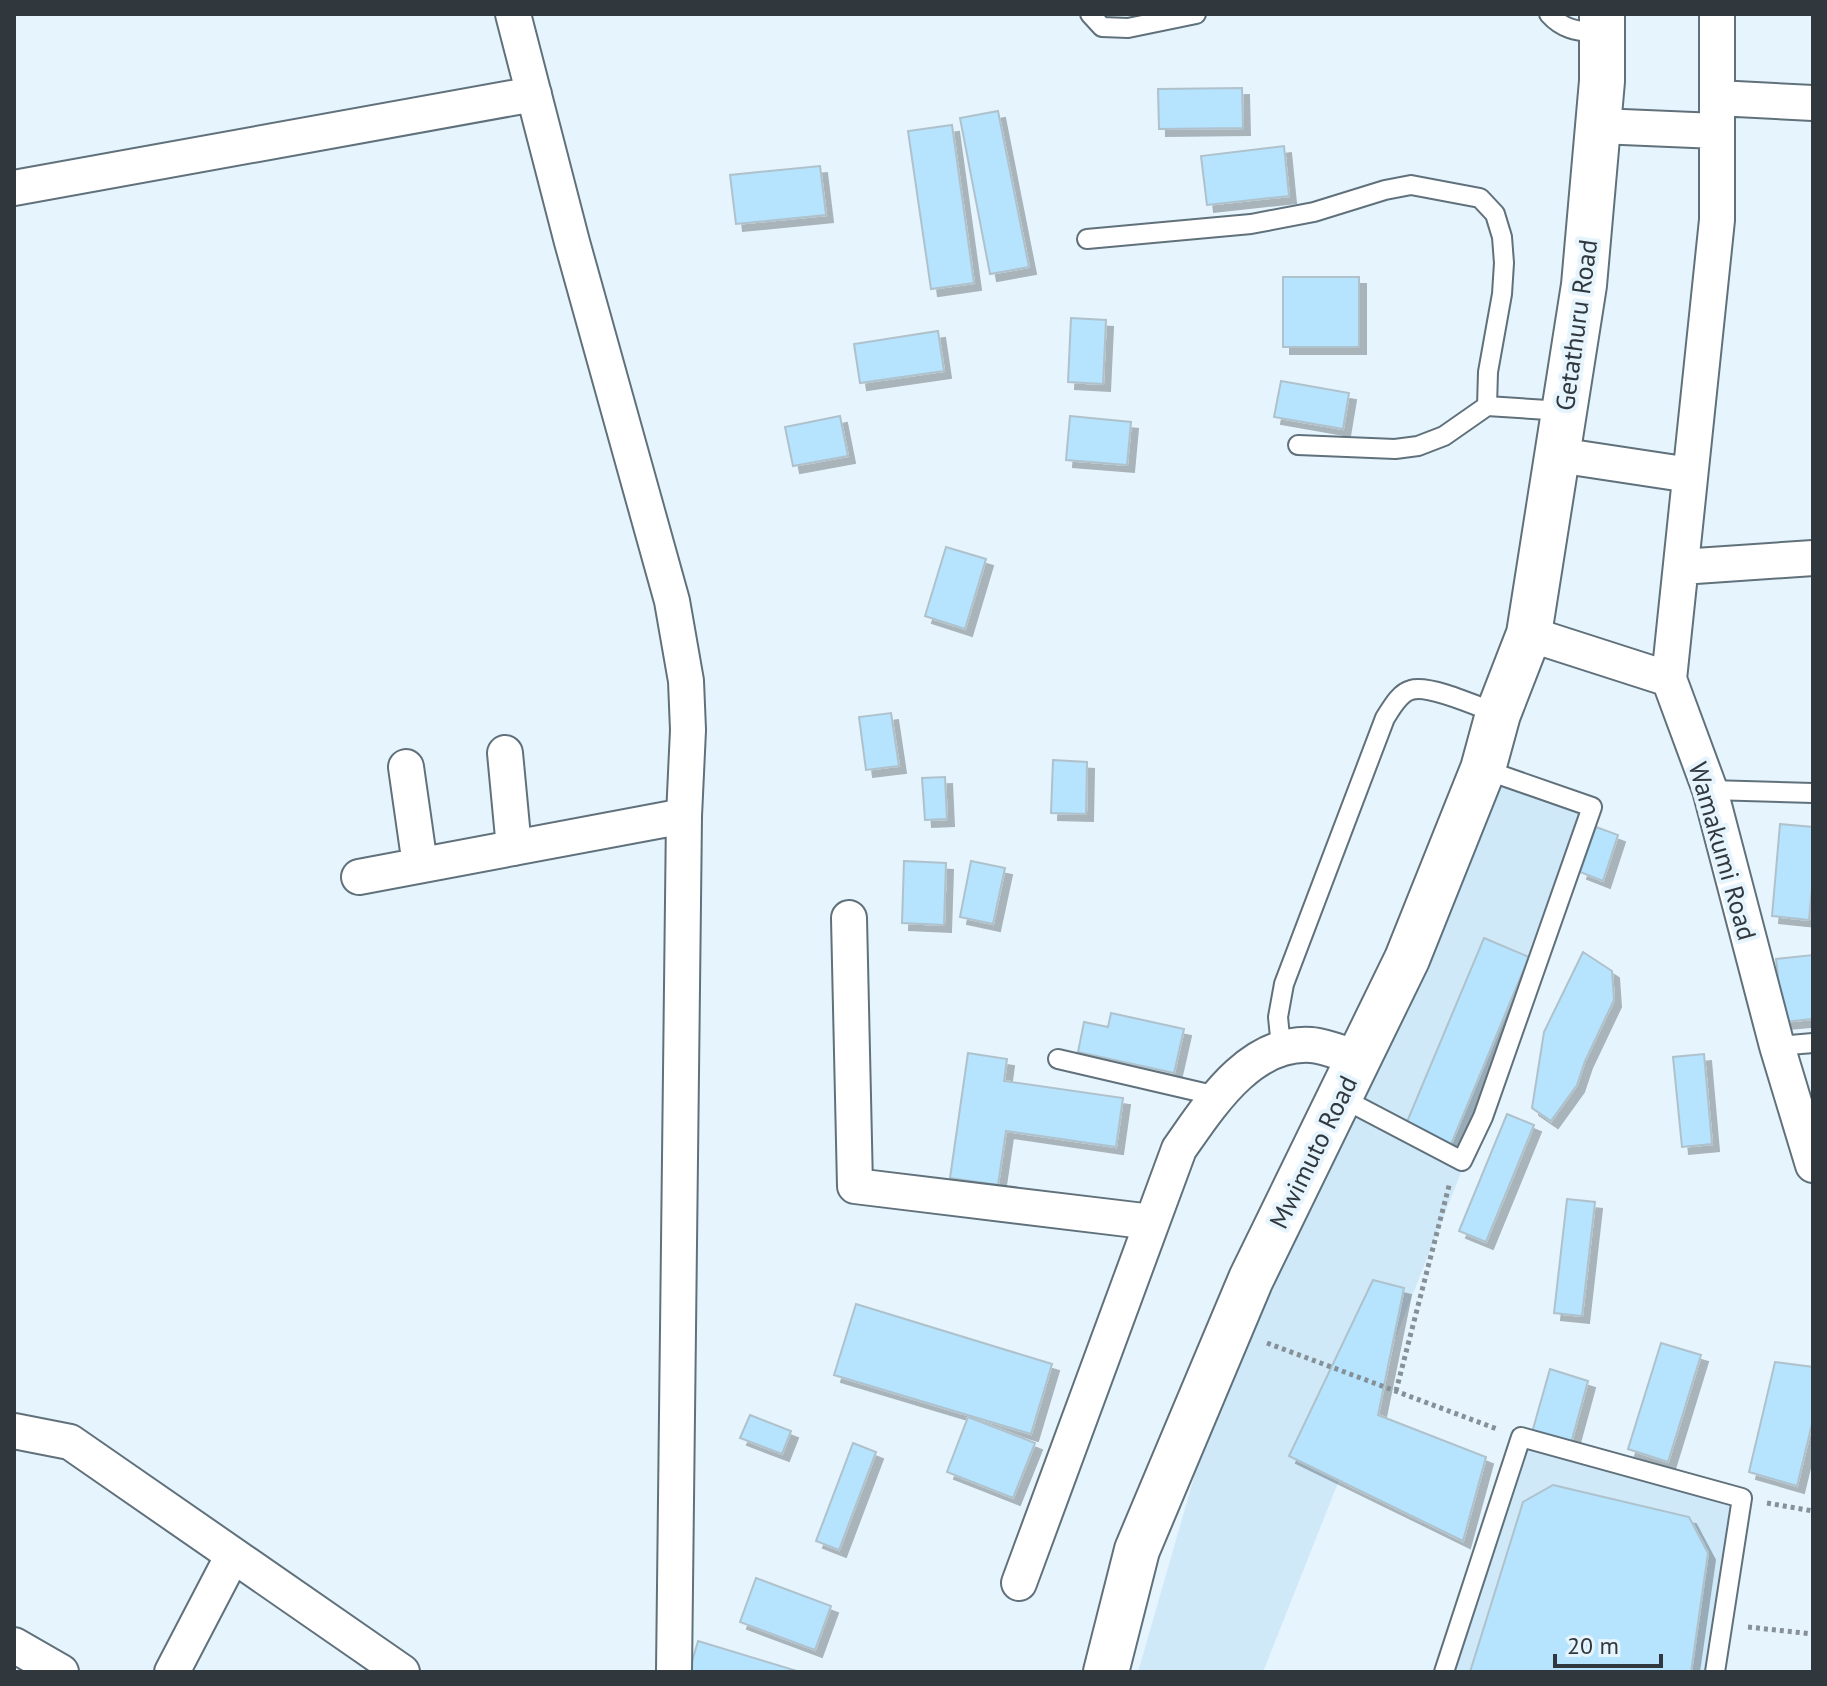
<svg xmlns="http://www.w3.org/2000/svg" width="1827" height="1686" font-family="'PT Sans',sans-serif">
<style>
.built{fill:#cfe9f9}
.building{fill:#b6e3fe;stroke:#afc2cc;stroke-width:2;filter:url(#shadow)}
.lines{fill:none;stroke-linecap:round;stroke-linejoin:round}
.service-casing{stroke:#60717b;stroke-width:22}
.minor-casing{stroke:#60717b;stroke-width:38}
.secondary-casing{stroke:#60717b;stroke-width:48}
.path{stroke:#869097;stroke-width:5;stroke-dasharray:4 4;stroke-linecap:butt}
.service{stroke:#fff;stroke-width:18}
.minor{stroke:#fff;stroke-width:34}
.secondary{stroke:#fff;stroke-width:44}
.labels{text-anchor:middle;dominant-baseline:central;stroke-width:8;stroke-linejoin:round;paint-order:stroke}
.street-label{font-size:26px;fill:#31383d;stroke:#e5f4fd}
</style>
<defs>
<filter id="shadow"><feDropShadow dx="7" dy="7" stdDeviation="0" flood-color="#0004"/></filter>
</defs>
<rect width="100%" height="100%" fill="#e5f4fd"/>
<!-- built -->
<path class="built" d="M1492,769L1592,807L1483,1117L1263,1672H1138L1233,1342Z
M1521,1437L1734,1498L1711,1672H1435Z"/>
<!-- building -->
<path class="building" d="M1242,88L1243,128L1159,129L1158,89Z
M998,111L1029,267L990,274L960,118Z
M952,125L974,283L931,289L908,131Z
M1284,146L1289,196L1207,205L1201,156Z
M820,166L826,215L736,224L730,175Z
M1283,277H1359V347H1283Z
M1071,318L1106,320L1103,384L1068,382Z
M938,331L944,371L860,383L854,344Z
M1281,381L1349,393L1343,429L1274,417Z
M840,416L848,456L793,466L785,427Z
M1070,416L1131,422L1127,465L1066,460Z
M946,547L986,559L965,629L925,616Z
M891,713L899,766L866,770L859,717Z
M1053,760L1087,762L1086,814L1051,813Z
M945,777L947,819L925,820L922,778Z
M1780,824L1813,827V877L1809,920L1772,916Z
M1596,827L1618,835L1603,881L1580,872Z
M904,861L946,863L944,925L902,923Z
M971,861L1005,868L993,924L960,917Z
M1484,938L1529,957L1449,1149L1404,1129Z
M1583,952L1612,971L1614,1000L1585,1061L1577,1085L1551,1121L1532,1108L1544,1032Z
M1813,955V1019L1783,1022L1776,959Z
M1111,1013L1184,1029L1174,1073L1078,1052L1084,1022L1108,1027Z
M968,1053L1007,1059L1004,1081L1123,1098L1116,1147L1006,1131L998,1185L950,1178Z
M1704,1054L1712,1144L1682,1147L1673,1057Z
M1507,1114L1534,1125L1486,1242L1459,1231Z
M1567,1199L1595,1202L1582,1316L1554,1313Z
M1373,1280L1404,1288L1378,1415L1486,1457L1463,1541L1289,1456Z
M856,1304L1052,1364L1031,1434L834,1375Z
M1661,1343L1701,1355L1668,1462L1628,1449Z
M1775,1362L1813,1367V1420L1797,1486L1749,1472Z
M1550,1369L1588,1381L1570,1447L1531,1436Z
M750,1415L791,1431L782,1454L740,1438Z
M968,1417L1035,1443L1013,1498L947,1472Z
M853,1443L876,1452L839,1550L816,1541Z
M1553,1485L1689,1517L1708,1553L1691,1672H1470L1523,1502Z
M756,1578L831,1606L815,1650L740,1622Z
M698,1641L797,1671V1672H689Z"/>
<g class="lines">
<defs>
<path id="service" d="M1090,14L1102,27L1128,28L1196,14
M1549,14C1564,31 1580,31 1602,34
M1087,239L1251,224L1314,212L1385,190L1411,185L1480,198L1495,214L1502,237L1504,263L1502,294L1488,372L1487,406
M1298,445L1395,449L1418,446L1444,436L1487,406L1563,411
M1710,790L1813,793
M1777,1046L1813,1043
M1281,1047L1278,1017L1284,984L1385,718C1391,709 1399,693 1411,690C1429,684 1479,707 1498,714
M1058,1059L1217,1096
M1340,1097L1462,1161L1483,1117L1592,807L1483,769
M1444,1672L1521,1437L1742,1498L1715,1672"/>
<path id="minor" d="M513,14L572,242L672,601L686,681L688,730L684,816L674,1672
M1717,98L1813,103
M1599,126L1717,131
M14,188L534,94
M1558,455L1690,475
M1681,567L1813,558
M1529,634L1669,679L1710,790L1777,1046L1813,1165
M1669,679L1717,220V14
M505,753L514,848
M406,767L420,865
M359,877L684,816
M849,918L855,1186L1152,1222
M14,1431L70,1442L402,1672
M1019,1583L1179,1149C1210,1105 1250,1041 1311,1045C1326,1046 1344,1054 1359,1059
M14,1645L61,1672
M172,1672L233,1555"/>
<path id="secondary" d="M1106,1672L1137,1550L1251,1279L1407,959L1483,769L1498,714L1529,634L1584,285L1602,81V14"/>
</defs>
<!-- service casing -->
<use href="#service" class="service-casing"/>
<!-- minor casing -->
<use href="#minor" class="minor-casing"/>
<!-- secondary casing -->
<use href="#secondary" class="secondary-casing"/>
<!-- path -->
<path class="path" d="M1267,1343L1497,1429
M1396,1391L1450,1182
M1767,1503L1813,1511
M1748,1627L1813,1634"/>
<!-- service -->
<use href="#service" class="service"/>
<!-- minor -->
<use href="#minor" class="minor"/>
<!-- secondary -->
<use href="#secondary" class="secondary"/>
</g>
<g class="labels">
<!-- street labels -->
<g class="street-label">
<text transform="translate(1576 325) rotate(-82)">Getathuru Road</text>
<text transform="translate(1723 851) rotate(74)">Wamakumi Road</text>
<text transform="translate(1313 1152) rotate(-64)">Mwimuto Road</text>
</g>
</g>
<!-- border -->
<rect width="1827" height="1686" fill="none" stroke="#31383d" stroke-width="32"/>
<!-- scale -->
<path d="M1555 1654v12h106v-12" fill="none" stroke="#31383d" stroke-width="4"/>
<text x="1567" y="1654" font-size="24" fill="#31383d" stroke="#e5f4fd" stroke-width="6" paint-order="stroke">20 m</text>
</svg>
